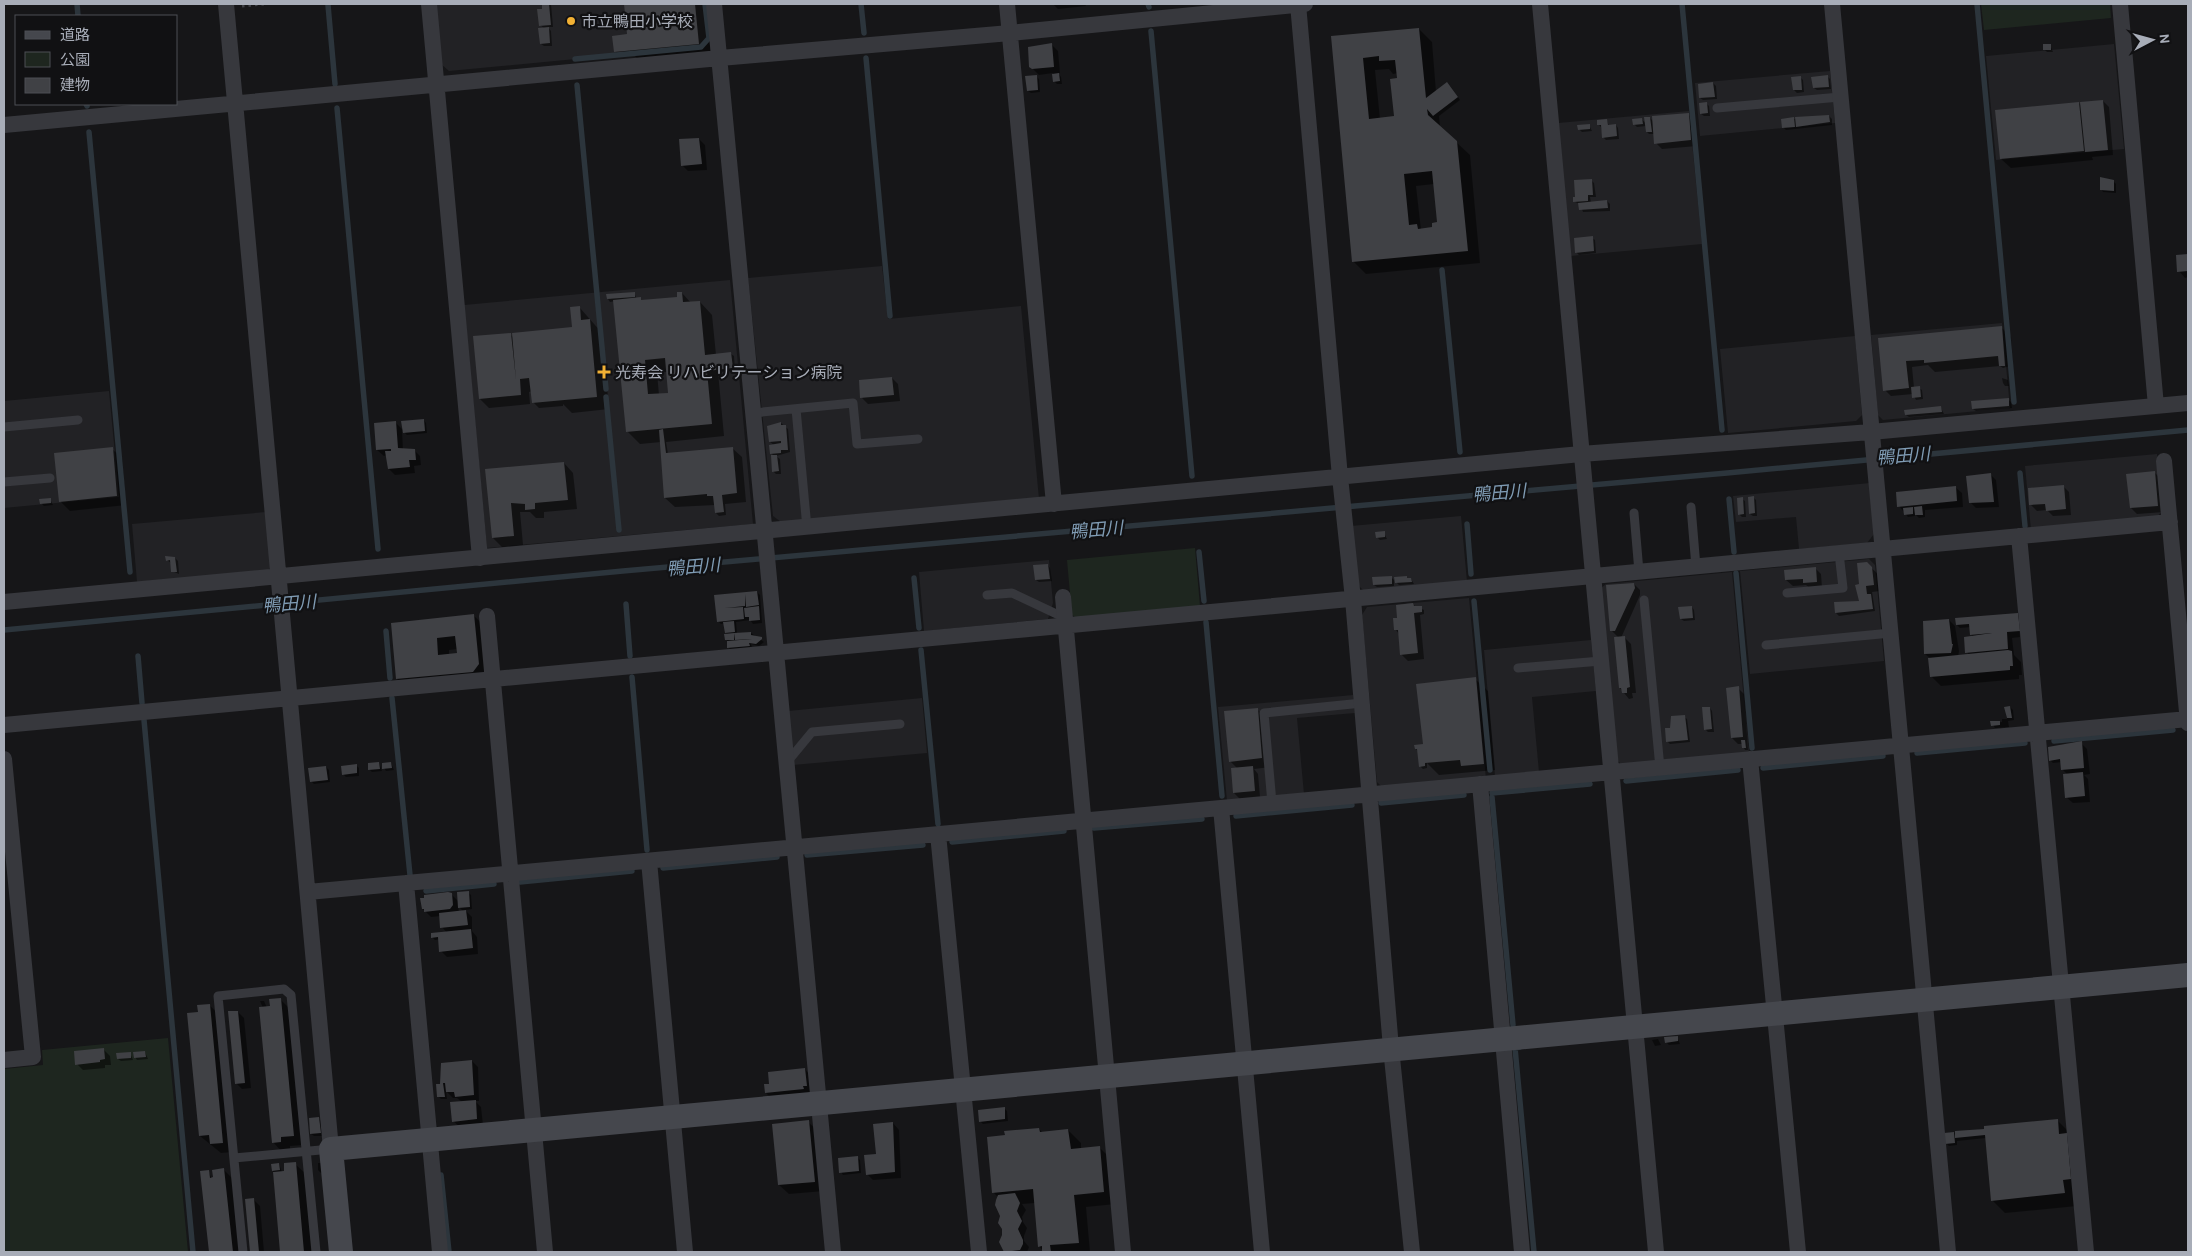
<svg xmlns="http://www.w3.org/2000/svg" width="2192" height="1256" font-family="Karla,'Noto Sans JP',sans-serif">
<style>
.built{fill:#222225}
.green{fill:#1e261f}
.shadow{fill:#0007;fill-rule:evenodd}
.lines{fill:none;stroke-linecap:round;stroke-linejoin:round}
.stream{stroke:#2c353c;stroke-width:5.5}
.building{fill:#404145;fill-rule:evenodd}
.path{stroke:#3d3f44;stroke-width:3;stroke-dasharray:2.5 4;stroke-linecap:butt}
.lane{stroke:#37383d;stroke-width:9}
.street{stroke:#37383d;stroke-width:16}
.secondary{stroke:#45474d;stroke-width:24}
.poi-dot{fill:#f2b134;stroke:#111113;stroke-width:2}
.labels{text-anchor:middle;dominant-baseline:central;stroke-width:4.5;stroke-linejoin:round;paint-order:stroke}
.poi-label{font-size:16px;fill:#a8adb8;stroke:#111113;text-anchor:start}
.water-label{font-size:18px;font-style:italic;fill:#7f9bb3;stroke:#111113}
</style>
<rect width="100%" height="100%" fill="#161618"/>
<!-- built -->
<path class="built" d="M435,4H704L707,39L701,47L449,71L441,64Z
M2114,44L2124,149L1996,160L1986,56Z
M1830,71L1835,123L1700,136L1695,83Z
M1689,111L1702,244L1570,256L1558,123Z
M882,266L888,319L1021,306L1039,499L781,522L773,516L748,278Z
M730,280L753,524L487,548L464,305Z
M2002,323L2010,408L1883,420L1878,415L1871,335Z
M1855,336L1862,415L1856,421L1728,433L1720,349Z
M109,391L119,497L4,508V401Z
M2157,454L2163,510L2156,518L2031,530L2025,466Z
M1870,483L1874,534L1867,543L1799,549L1796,517L1736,522L1733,496Z
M266,512L271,566L269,570L137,582L132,524Z
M1461,516L1467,582L1364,591L1357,584L1351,526Z
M1869,559L1875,565L1884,661L1750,674L1740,571Z
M1049,560L1053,603L1048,619L924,631L919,572Z
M1732,572L1749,754L1623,766L1617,760L1601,588L1606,584Z
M1469,598L1486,779L1383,788L1377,782L1362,615L1367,607Z
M1591,640L1596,691L1532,697L1539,772L1495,776L1484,650Z
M1353,695L1355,713L1297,718L1304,794L1227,801L1218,707Z
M922,698L927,753L793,765L788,711Z"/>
<!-- green -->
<path class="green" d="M1981,4H2110L2111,18L1984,30Z
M1195,548L1200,606L1077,618L1072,615L1067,560Z
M168,1038L188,1252H4V1069L43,1065L42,1050Z"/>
<!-- shadow -->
<path class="shadow" d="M543,4H551L553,27H548L551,31L552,46H544L541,44L544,28L540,25Z
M625,4H706L711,56L642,63L629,50L630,53L617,54L615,51L628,39Z
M1053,4H1085L1086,6L1058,9Z
M1419,29L1432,42L1436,92L1450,86L1460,100L1439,116L1440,127L1470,155L1480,263L1366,274L1353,261L1332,37ZM1389,69L1393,74L1398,73L1395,117L1380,119L1375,70ZM1434,184L1438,224L1433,229L1421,230L1416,186Z
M1052,45L1058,51L1060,73H1058L1061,77L1062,84H1057L1054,81L1053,73L1039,75L1031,67Z
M2050,45L2053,52H2047L2045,50Z
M1036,76L1039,79L1040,92L1031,93L1028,91Z
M1800,77L1803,80L1804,92L1797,93L1794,90Z
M1828,77L1830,79L1831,89L1817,90L1814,88Z
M1713,83L1716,86L1717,99L1703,100L1700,98Z
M2103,101L2109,107L2113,155L2092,157L2093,160L2011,168L2001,159L2079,103L2082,106Z
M1706,103L1709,106L1710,116H1704L1701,114Z
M1688,114L1694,120L1697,146L1662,149L1656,143L1655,134H1649L1647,132L1646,126L1637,127L1634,124L1641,119L1646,123L1650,118L1654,122Z
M1829,116L1832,119V125L1786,130L1783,127L1782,120Z
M1607,121L1609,126L1616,125L1618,128L1619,139L1606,140L1603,137L1601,127L1599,125Z
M1589,125L1592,131L1582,132L1579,129Z
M699,139L705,145L707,170L688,171L682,165Z
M1591,180L1594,183L1596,197H1590L1591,203L1607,201L1610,204V211L1583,212L1580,204L1575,202Z
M2114,182L2116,184V193L2103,192L2101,189Z
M1592,238L1595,240L1596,253L1579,255L1576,252Z
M2188,255V277L2185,278L2179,271L2177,256Z
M634,293L637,299L643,301L679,298L682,293L691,303L700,302L712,315L716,355L731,354L734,356L735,371L718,372L724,436L666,442L668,454L732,448L742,457L746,502L725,504L726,515L719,516L716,513L715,505L675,507L665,498L661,442L640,444L627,431L615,301L610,302L608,299ZM667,372L669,394L659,395L657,373Z
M580,308L602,333L609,409L572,413L563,404V406L539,408L533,402L532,391L529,392L530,404L489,408L480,399L510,334L514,338L573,328Z
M2001,327L2011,337L2013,365L2003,368L2000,366L1935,372L1928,365L1912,367L1914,388H1919L1922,390L1923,399L1916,400L1913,394L1891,396L1885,390L1880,339Z
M892,378L898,384L900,401L868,404L862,398Z
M2002,378L2008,380L2009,386H2005L2003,383Z
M2008,399L2011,402L2012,408L1976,411L1973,409Z
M1941,408L1944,414L1909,417L1906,415Z
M424,420L426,423L427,433L407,435L402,430L403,451L414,450L420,456L421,465L414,466L415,473L395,475L389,469L387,455L384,456L377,450L395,422L404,431Z
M781,423L788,429L790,452L776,456L780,459L781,474H776L773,471L774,456L771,453L774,445L770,442Z
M112,449L122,458L126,505L70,511L60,501Z
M564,463L573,473L577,509L544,512V518H536L530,512H520L523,545L502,547L493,538L486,470Z
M2155,473L2161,479L2164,512L2137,514L2131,508Z
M1990,474L1996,480L1999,507L1976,508L1970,502Z
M2063,486L2069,492L2071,515L2053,516L2047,510L2037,511L2031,505Z
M1955,487L1962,493L1963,507L1925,510V517L1919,518L1915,514V516L1908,517L1899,506Z
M1753,497L1756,500L1757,516H1753L1750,514Z
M50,499L53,505L44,506L41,503Z
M1742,499L1745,501L1746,517H1742L1739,514Z
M1384,533L1387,539L1380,540L1377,537Z
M175,558L178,561L179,574L172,571L171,563L167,560Z
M1867,564L1878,574L1880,591L1872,592L1875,611L1839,616L1836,613L1860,602L1856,586L1860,585Z
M1048,565L1050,568L1052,581L1039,582L1036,580Z
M1815,568L1821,574L1822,588L1811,589L1806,585L1793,586L1786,580Z
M1391,577L1396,582L1411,579L1414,584L1399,585L1394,580V586L1377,587L1374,585Z
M1634,584L1640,590V595L1621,638H1625L1631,644L1636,693H1632L1633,698L1629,699L1620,688L1619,638L1612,631Z
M757,592L760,595L762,623L753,624L750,620L736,622L737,634L751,633L764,642L759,646L751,644L752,648L731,650L728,647L725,623L721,624L718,621L717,611L744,594L746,596Z
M1413,605L1424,610V614L1420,615L1424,659L1408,661L1401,654L1399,634L1396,630Z
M1692,607L1694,610L1695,620L1684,621L1681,619Z
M2018,614L2024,620L2018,619L2020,637L2012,638L2014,655L2021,662L2022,675H2019V679L1941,686L1931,676L1930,658L1925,654L1949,620L1955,626L1959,651L1958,657L1970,656L1967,652L1972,637L1971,627L1960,628L1957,625Z
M474,616L487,628L491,677L410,692L397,679L392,624ZM458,649V654L449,655V650Z
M1475,679L1488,691L1495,770L1439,775L1427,763V768L1423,769L1420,766L1419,752L1416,749L1424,745Z
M1738,688L1744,694L1748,750H1745L1742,744H1738L1732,738Z
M2010,707L2013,710L2014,720L2008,721L2009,727L1995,728L1992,723L2002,722V719H2007L2006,708Z
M1710,708L1712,711L1714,732H1708L1705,729Z
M1257,709L1267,719L1271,767L1254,769L1258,774L1260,797L1240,799L1234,793L1238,769L1230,761Z
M1684,717L1687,719L1690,742L1670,744L1667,741L1671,729Z
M2081,743L2087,749L2090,774L2084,775L2088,779L2090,802L2073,803L2066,797L2067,774L2063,770L2062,762L2053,763L2050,760L2061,750L2060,745Z
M379,763L382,771L372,772L369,769Z
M391,763L394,770L386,771L384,768Z
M356,765L359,768V776L346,777L343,774Z
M326,767L329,770L330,782L314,784L311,781Z
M468,892L471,895L472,909L465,910L472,917V931L477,937L478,954L447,957L441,951L440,939L435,940L432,937L447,933L442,927L441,916L431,917L423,909L451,894L459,902ZM458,906L463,911L459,912Z
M280,999L290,1009L303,1145L290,1146V1151L282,1152L273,1142L263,1008L260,1001H264L267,1008L272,1007Z
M209,1005L219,1014L232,1152L221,1153L200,1136L199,1013Z
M238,1012L244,1018L251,1088L242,1089L236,1083Z
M1677,1037L1680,1044L1669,1045L1666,1042Z
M1658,1039L1661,1045L1655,1046L1652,1040Z
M104,1050L110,1056L111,1065H105V1068L83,1070L77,1064Z
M145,1052L148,1059L137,1060L135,1057Z
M130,1053L133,1060L121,1061L118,1059Z
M472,1061L478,1067L479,1101H475L481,1107L483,1125L460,1127L453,1121L462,1102L457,1098H453L446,1091L447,1099H441L439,1097L437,1085H443L441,1083Z
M805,1069L811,1076L812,1092H809V1095L772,1099L766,1093Z
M1004,1108L1007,1111L1008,1121L983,1124L980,1121Z
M319,1119L322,1121L323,1136H314L311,1134Z
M2057,1120L2070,1133L2077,1206L2005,1213L1992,1200L1986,1138L1957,1141V1145L1949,1146L1946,1143L1945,1134Z
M808,1122L818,1131L824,1191L789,1194L779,1185Z
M893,1123L899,1130L901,1178L873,1180L867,1174Z
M1039,1129L1043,1133L1068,1130L1081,1143V1149L1099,1147L1112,1160L1116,1204L1086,1207L1090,1252H1044L1039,1246L1035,1203L1022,1204L1026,1210L1022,1217L1023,1222L1027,1228L1024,1236V1241L1029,1247L1027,1252L1005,1251L1001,1211L999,1198L994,1193Z
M857,1157L860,1160L861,1173L843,1175L841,1172Z
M318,1163H323L326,1173H321L318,1170Z
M279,1164L282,1172H286L295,1164L305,1173L312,1252H282L273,1170Z
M224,1170L233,1179L240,1252H210L203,1179L208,1171L212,1179Z
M246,1200H254L260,1206L264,1252H251Z"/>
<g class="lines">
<!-- stream -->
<path class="stream" d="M77,4L78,16
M861,4L864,33
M1148,4L1149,7
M1682,4L1722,430
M1977,4L2014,402
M328,5L335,84
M1151,31L1192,476
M866,58L890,316
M575,59L701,47L709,38L705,4
M577,85L606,389
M86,104L87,106
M337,108L378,549
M89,132L130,572
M1442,270L1460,452
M606,397L619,530
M2020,473L2025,526
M1729,499L1734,552
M1467,524L1471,574
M1199,552L1204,601
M1736,573L1752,748
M914,578L919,628
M1474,601L1490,770
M626,604L630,656
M1206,622L1222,796
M4,630L623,571L1727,473L2188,430
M386,631L390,678
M921,650L938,824
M138,656L142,703
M632,677L647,850
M392,698L410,875
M144,720L193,1252
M2054,741L2173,730
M1917,753L2025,743
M1763,768L1883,756
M1626,781L1738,770
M1492,793L1590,784
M1492,797L1513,1025
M1381,803L1464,795
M1236,816L1352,805
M1094,828L1202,819
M952,842L1064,831
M807,855L923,845
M663,868L777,857
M520,882L632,871
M426,891L494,884
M1520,1047L1515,1048L1534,1252
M441,1175L449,1252"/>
</g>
<!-- building -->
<path class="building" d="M542,4H549L551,25L539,26L537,9H542Z
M624,4H695L699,44L614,52L612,36L627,34Z
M549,27L550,43L540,44L538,28Z
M1419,28L1426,98L1447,82L1458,97L1433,116L1427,109L1428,115L1457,141L1468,251L1352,262L1331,36ZM1379,56V61L1395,60L1397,78L1390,79L1394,116L1369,119L1363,58ZM1432,171L1437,222L1432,223V227L1418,229L1417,224L1409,225L1404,174Z
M1052,43L1054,67L1032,69L1029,67L1028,47Z
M2043,44H2051V50H2043Z
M1059,73L1060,81L1053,82L1052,74Z
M1037,75L1038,90L1027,91L1025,76Z
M1828,75L1829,87L1813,88L1811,77Z
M1801,76L1802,90H1793L1791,77Z
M1713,82L1715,97L1699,98L1698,84Z
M2103,100L2108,150L2085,152L2080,102Z
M1707,102L1708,113L1700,114L1699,103Z
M2079,102L2084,151L2000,159L1995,110Z
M1689,113L1691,140L1654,144L1652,116Z
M1829,115L1830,122L1796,127L1795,117Z
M1644,117H1650L1652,132H1646Z
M1794,117L1795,127L1782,128L1781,119Z
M1642,118L1643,124L1633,125L1632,119Z
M1607,119L1608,125L1616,124L1617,136L1602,138L1601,125H1597V120Z
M1590,124V129L1578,130L1577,125Z
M699,138L702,164L681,166L679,139Z
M2100,177L2114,180V191L2100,190Z
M1592,179L1593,195H1588V201L1573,202V197H1575L1574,180Z
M1607,200L1608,208L1579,210L1578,203Z
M1593,236L1594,251L1575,253L1574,238Z
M2188,254V271L2177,272L2176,255Z
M635,292V297L607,299L606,294Z
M677,292H682L683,302L700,301L705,355L731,352L733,368L707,371L712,424L626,432L613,300L641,297V300L677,297ZM665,358L668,393L648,394L645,360Z
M580,306L581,320L590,319L597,397L532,403L529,378L520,379L521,395L479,399L473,336L511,333L516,380L512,333L572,327L570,307Z
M2002,326L2005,366H1999L1998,356L1924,363V360L1906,361L1909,388L1883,391L1878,338Z
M892,377L894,395L860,398L859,380Z
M1920,386L1921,397L1912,398L1911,387Z
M2009,398V406L1972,409L1971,401Z
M1941,406L1942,412L1905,415L1904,410Z
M424,419L425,431L403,433L401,421Z
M396,421L398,448L415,449L416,460H409L410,467L388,469L385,451H391V449L376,450L374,423Z
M781,422V425H786L788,450H781V453L770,454L769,445L781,443V441L769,442L767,426Z
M663,429L666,453L733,447L737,493L722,495L724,512L715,513L713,496H707V494L664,498L659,430Z
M113,447L117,496L59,502L54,453Z
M771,455H777L779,471L772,472Z
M564,462L568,500L535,503V509L525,510V504L511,503L514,536L492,538L485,469Z
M2155,471L2158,506L2130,508L2126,474Z
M1991,473L1994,502L1969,503L1966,476Z
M2064,485L2066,509L2046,511L2045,504L2029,505L2028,488Z
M1956,486L1957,501L1897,507L1896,492Z
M1754,496L1755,513L1749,514L1748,497Z
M1743,497L1744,514L1738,515L1737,498Z
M51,498V503L40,504L39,499Z
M1922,506L1923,515H1915L1914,507Z
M1913,507V514L1904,515L1903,508Z
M1385,531V537L1376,538L1375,532Z
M165,556L175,557L177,572H171L170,560L166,561Z
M1867,562L1872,567L1874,585L1866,586L1867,594H1871L1873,609L1835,613L1834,602L1859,601L1855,585L1859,584L1857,563Z
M1048,564L1050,579L1035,580L1033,565Z
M1816,567L1817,582L1803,583V579L1785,580L1784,570Z
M1392,576V584L1373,585L1372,577Z
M1407,576V578H1411L1412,582L1395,583L1394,577Z
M1634,583L1635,588L1615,631H1610L1606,585Z
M757,591L759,605L746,607L745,594V606L725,608L743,607L744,619L717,622L714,595Z
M1413,603L1414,606H1422V612L1414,613L1418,653L1400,655L1398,630H1394L1393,618H1397L1396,605Z
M759,606L760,620L749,621V617H745L744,608Z
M1692,606L1693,618L1680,619L1678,607Z
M2018,613L2020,631L2007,632L2008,649L1965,653L1964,637L1992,633L1970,635L1969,624L1956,625L1955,618Z
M474,614L479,664L473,672L396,679L391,623ZM455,636L457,653L438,655L437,638Z
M1949,619L1952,644H1953L1951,653L1924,654L1923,621Z
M734,621L735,632L725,633L723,622Z
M751,632V635L762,637V639L756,644L749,643L750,646L727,648V641L752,639L735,640L734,633Z
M734,633V640H725L724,634Z
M1625,636L1630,687L1627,688V693H1622L1621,688H1619L1614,637Z
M2008,650L2012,651L2013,666H2010V670L1930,677L1928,658Z
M1476,677L1484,764L1461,766L1460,760L1425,763V766L1419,767L1417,749H1415L1414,745L1423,744L1416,684Z
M1739,686L1743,737L1731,738L1726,688Z
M2010,706L2012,718H2007L2004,707Z
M1702,707H1710L1712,729L1704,730Z
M1258,708L1262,758L1229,762L1224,711Z
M1685,715L1688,740L1666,742L1665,728H1670L1671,716Z
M1990,721H2000V725L1991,726Z
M1741,740H1745L1746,748H1742Z
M2082,741L2084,768L2061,770L2060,759L2049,761L2048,747Z
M379,762L380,769L368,770V763Z
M391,762L392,768L382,769V763Z
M357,764V773L342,775L341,766Z
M326,766L328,780L310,782L308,768Z
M1253,766L1255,791L1233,793L1231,768Z
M2083,772L2085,796L2065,798L2063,774Z
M469,891L470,907L458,908L457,892Z
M448,892L452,893L453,905L450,909L424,912V909H422L420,898H424V895Z
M466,910L468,925L440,928L439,913Z
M471,929L473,948L439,952L438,937L431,938V933Z
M281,998L294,1136L281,1137V1142L272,1143L259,1007L270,1006L269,999Z
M210,1004L223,1143L210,1144L209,1135L199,1136L187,1013L198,1012L197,1005Z
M228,1011H238L245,1083L235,1084Z
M1678,1036V1041L1665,1043L1664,1037Z
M104,1048L105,1059L100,1060V1062L75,1065L74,1051Z
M145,1051L146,1057L134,1058L133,1052Z
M131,1052V1058L117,1059L116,1053Z
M472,1060L474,1095L455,1097L454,1092H446L445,1083H443L445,1097H437L436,1084H440L441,1063Z
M805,1068L807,1086H803L804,1089L765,1093L764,1084H769L768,1072Z
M476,1100L477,1119L452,1122L450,1102Z
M1005,1107V1119L979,1122L978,1110Z
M319,1117L321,1133L310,1134L309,1118Z
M2058,1119L2059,1134L2067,1133L2071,1179L2063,1180L2065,1193L1991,1201L1985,1135L1955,1138V1131L1984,1129V1126Z
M809,1120L815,1182L778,1185L772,1124Z
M893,1122L895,1172L866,1175L864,1155L876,1154L873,1124Z
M1039,1128L1040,1132L1068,1129L1071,1149L1100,1146L1104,1192L1074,1195L1079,1243L1050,1245L1051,1252H1042V1246L1038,1247L1033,1189L992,1193L987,1137L1005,1135L1004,1131Z
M1954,1132L1955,1143L1945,1144L1944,1133Z
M858,1156L859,1171L839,1173L838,1158Z
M296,1162L304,1252H280L273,1172L284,1171V1163Z
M279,1163L280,1170L272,1171L271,1164Z
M224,1168L233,1252H209L200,1171L209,1170L210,1178L213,1177L212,1170Z
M1015,1193L1020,1203L1017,1211L1022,1221L1018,1229L1023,1240V1244L1020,1250L1004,1252L999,1242L1002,1235V1229L998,1223L1000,1216L995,1205L996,1200L998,1195Z
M254,1198L259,1252H250L245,1199Z"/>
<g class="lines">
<!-- path -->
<path class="path" d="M242,6L264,4"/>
<!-- lane -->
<path class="lane" d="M1717,108L1840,97
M796,409L807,528
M753,413L853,403L857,444L918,439
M4,427L78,420
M4,482L50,478
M1691,507L1696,567
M1634,513L1639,572
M1787,593L1843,588L1839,553
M987,595L1012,593L1065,618
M1644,600L1660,768
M1766,645L1891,633
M1518,668L1601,661
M788,761L812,732L900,724
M1272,803L1264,713L1362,703
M234,1158L331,1149
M243,1252L218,996L284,989L291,995L316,1252"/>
<!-- street -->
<path class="street" d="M226,4L331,1149
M429,4L480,558
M714,4C753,420 795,836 833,1252
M1007,4L1054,504
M1298,4L1340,477L1353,599L1391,1048L1412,1252
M1540,4L1656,1252
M1832,4L1948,1252
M2120,4L2156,406
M4,125L720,58L1010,33L1305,4
M2164,461L2188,723
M2019,536L2086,1252
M1063,597L1123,1252
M4,602L1581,454L1871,432L2188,403
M487,616L545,1252
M4,725L2170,522
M4,759L33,1057L4,1060
M1750,759L1798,1252
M1480,784L1522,1252
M1221,808L1262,1252
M938,834L979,1252
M649,861L685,1252
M406,883L440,1252
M308,892L2188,719"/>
<!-- secondary -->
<path class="secondary" d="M341,1252L331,1149L2188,975"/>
</g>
<!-- markers -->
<g class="poi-dot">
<circle cx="571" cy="21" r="5"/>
<path d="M601.5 364.5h5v5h5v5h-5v5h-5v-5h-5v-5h5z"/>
</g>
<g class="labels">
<!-- poi labels -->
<g class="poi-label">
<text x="581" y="21">市立鴨田小学校</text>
<text x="615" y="372">光寿会 リハビリテーション病院</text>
</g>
<!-- water labels -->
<g class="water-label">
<text transform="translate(1903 456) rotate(-5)">鴨田川</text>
<text transform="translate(1499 493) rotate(-5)">鴨田川</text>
<text transform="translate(1096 530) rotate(-5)">鴨田川</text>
<text transform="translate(693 567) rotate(-5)">鴨田川</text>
<text transform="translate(289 604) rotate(-5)">鴨田川</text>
</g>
</g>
<!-- border -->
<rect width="2192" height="1256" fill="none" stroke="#a8adb8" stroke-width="10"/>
<!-- legend -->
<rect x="15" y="15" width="162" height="90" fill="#111113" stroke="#4d4f55"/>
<rect x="25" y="31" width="25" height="8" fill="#45474d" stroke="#4d4f55"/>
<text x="60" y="40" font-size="15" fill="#a8adb8">道路</text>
<rect x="25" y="52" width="25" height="15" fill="#1e261f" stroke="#4d4f55"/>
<text x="60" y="65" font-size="15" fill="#a8adb8">公園</text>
<rect x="25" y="78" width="25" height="15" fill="#404145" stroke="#4d4f55"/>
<text x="60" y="90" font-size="15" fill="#a8adb8">建物</text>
<!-- north arrow -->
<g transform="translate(2152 40) rotate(84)" stroke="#111113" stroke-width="4" paint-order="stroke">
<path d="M0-4L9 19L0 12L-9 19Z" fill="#a8adb8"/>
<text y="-8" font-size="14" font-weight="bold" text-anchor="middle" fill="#a8adb8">N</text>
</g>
</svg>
